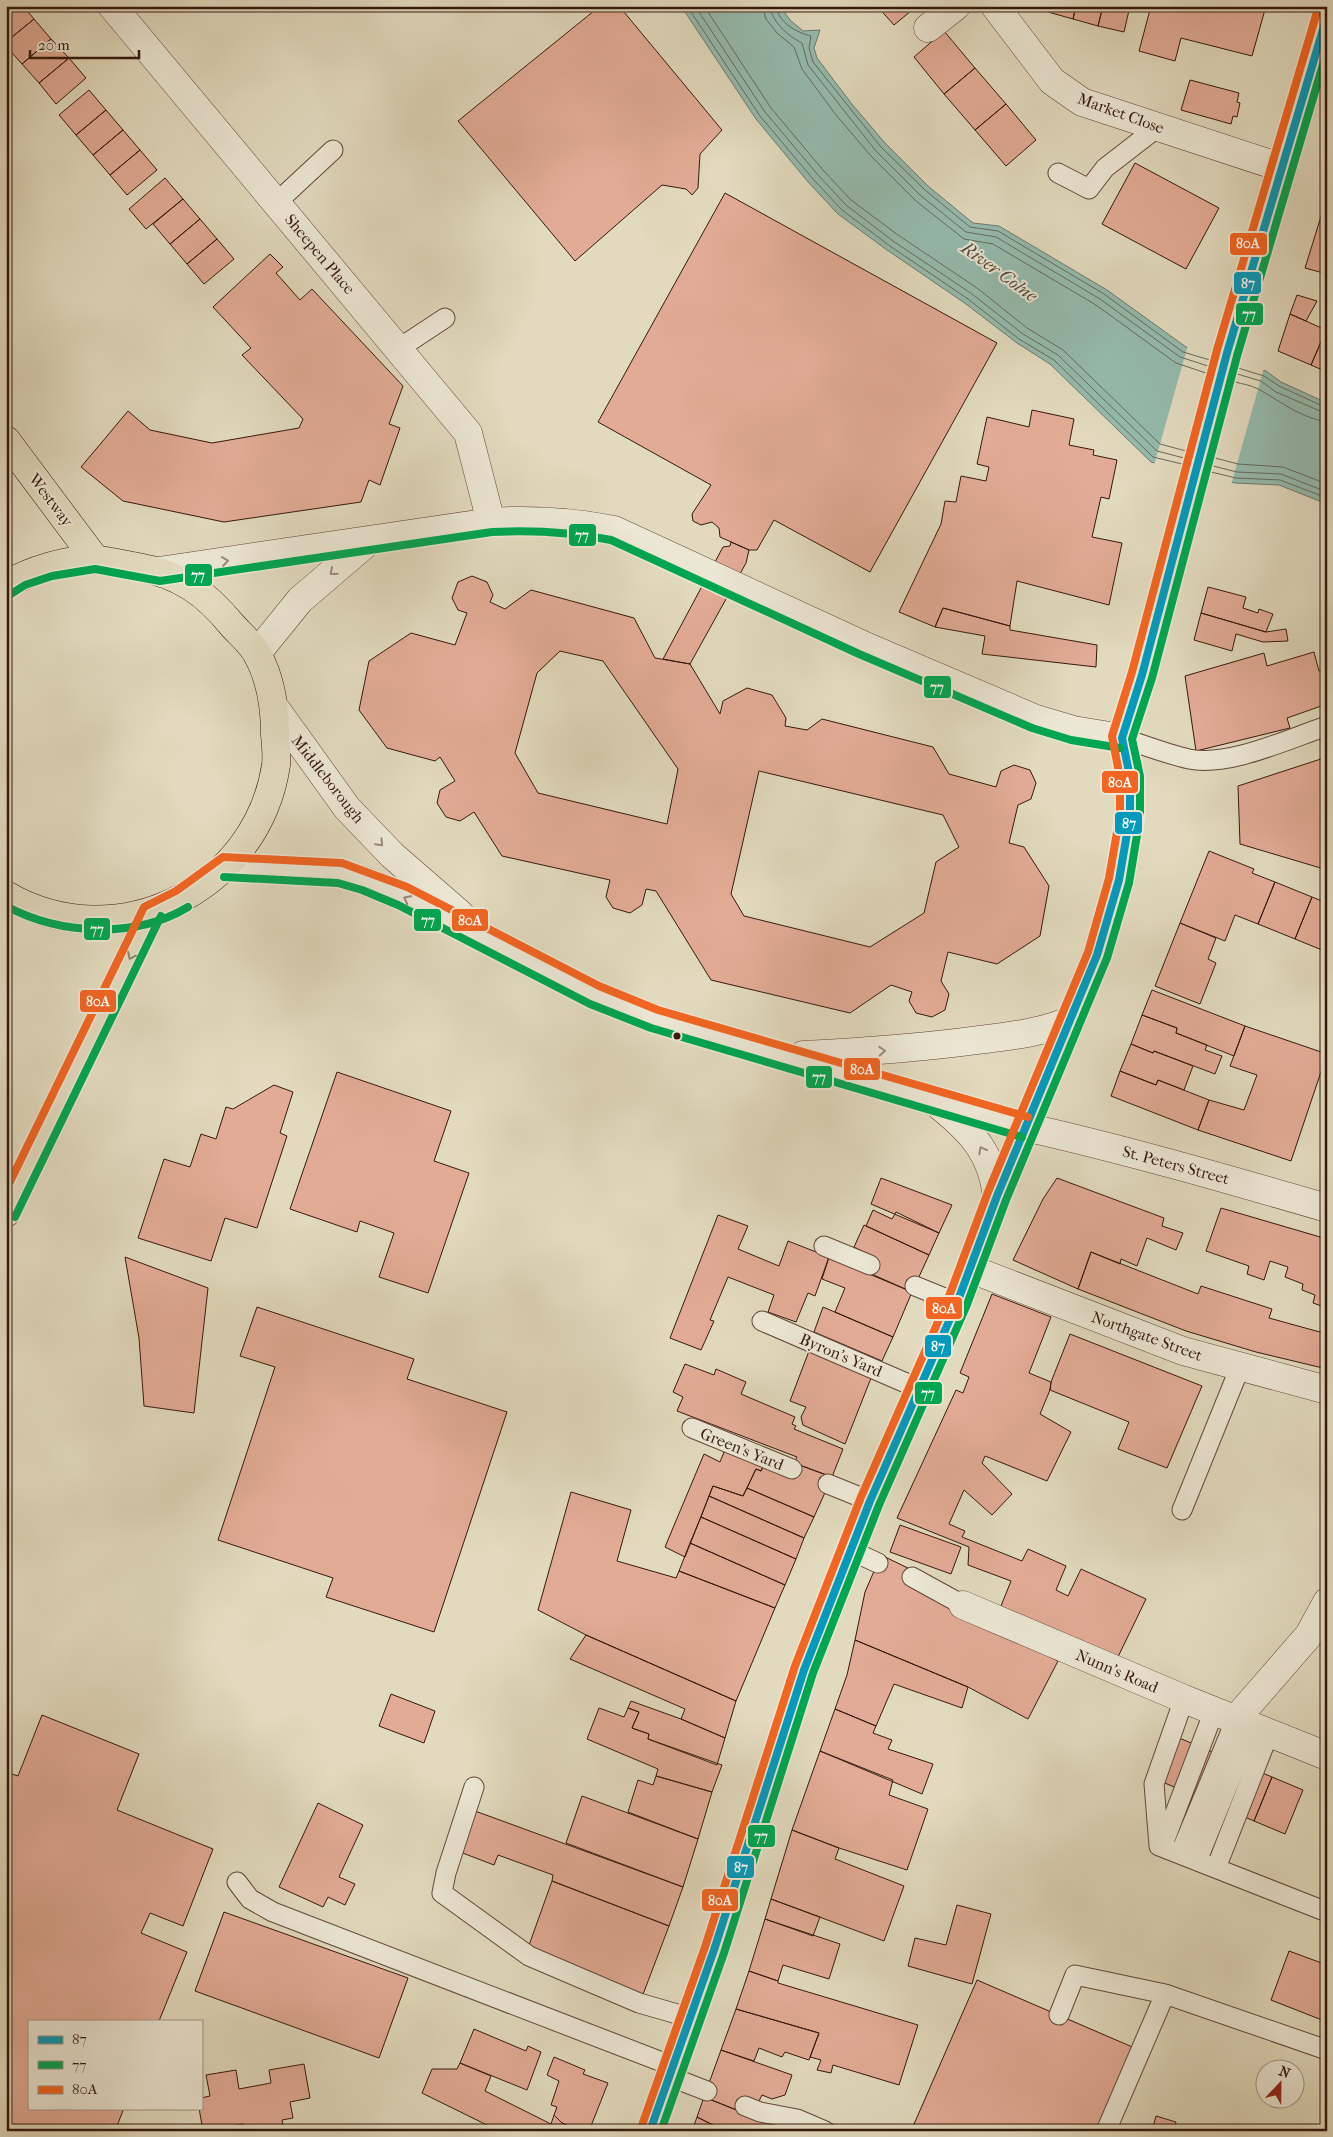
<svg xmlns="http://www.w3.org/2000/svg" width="1333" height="2137" font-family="'IM FELL French Canon',serif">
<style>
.water{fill:#95bbae;stroke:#6f7a6e}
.pier{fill:#e2dabe}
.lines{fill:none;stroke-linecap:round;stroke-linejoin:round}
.shore{stroke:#666a5e;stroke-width:1}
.building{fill:#e2ab96;stroke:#36180d;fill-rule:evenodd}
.service-casing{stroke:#614839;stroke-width:21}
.minor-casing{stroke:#614839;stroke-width:29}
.tertiary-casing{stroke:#614839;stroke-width:29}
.primary-casing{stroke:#36180d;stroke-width:29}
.service{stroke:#ece7d5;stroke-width:19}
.minor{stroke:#ece7d5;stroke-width:28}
.tertiary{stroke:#ece7d5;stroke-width:28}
.primary{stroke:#e2dabe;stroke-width:28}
.bus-1-casing{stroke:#ece7d5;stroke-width:11}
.bus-2-casing{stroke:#ece7d5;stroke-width:11}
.bus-3-casing{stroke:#ece7d5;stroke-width:11}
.bus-1{stroke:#059abb;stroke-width:8}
.bus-2{stroke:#00a651;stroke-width:8}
.bus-3{stroke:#f26522;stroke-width:8}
.oneway{stroke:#9a8a7b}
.oneway2{stroke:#95836e}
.bus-dot{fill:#36180d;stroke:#ece7d5;stroke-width:2}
.labels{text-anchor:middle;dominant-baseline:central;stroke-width:4;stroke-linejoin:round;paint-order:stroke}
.street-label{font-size:16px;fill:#36180d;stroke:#ece7d5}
.water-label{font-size:18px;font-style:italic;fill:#52493d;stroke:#ece7d5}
.line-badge{stroke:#ece7d5;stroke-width:2}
.badge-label{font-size:14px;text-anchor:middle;font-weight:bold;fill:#fff}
</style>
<rect width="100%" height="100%" fill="#e2dabe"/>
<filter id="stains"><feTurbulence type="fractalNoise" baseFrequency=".004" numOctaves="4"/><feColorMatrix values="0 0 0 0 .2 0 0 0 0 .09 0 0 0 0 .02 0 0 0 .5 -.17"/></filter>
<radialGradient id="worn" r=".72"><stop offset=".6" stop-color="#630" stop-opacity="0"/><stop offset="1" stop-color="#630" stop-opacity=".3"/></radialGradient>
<!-- water -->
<path class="water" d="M681,6H780L790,20L803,31L820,30L814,48L817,58L851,103L885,143L928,186L973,223L999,226L1107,290L1186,347L1266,371L1281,382L1327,403V504L1279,485L1235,483L1151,462L1050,364L1017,343L966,304L887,250L838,214L809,183L756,119Z"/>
<!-- pier -->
<path class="pier" d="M1188,345L1264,368L1231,485L1154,465Z"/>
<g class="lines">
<!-- shore -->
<path class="shore" d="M687,6L760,116L813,179L842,210L890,246L968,299L1019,339L1054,360L1153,457L1182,464
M695,6L765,112L818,175L846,205L893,241L972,294L1023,334L1058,355L1157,451L1184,458
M704,6L771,108L823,170L851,200L898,235L977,288L1027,328L1063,350L1160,444L1186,451
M762,6L766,19L777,33L794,47L802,69L836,115L871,156L916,201L964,239L993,244L1096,305L1176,363L1206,373
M770,6C771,21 789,37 802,43L808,65L876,151L920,195L966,232L996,237L1100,299L1180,357L1208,366
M776,6C778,23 798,33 811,36L809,48L813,62L881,147L925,190L970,227L998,231L1104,294L1183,352L1210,360
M1238,368L1264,376L1279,386L1327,408
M1237,374L1261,381L1276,392L1327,414
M1235,382C1242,384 1251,385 1258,389C1277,399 1305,421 1327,421
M1215,458L1238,464L1283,467L1327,484
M1213,466L1237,472L1281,474L1327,492
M1211,472L1236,478L1280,480L1327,498"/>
</g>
<!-- building -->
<path class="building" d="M8,6H23L34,19L6,42Z
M600,6H619L722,130L700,154L698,188L692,195L686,189L662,185L575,261L458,121Z
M877,6H917L894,25Z
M1049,6H1076L1073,19L1048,12Z
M1076,6H1103L1098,26L1073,19Z
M1103,6H1130L1124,32L1098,26Z
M1151,6H1266L1252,56L1181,38L1175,61L1139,51Z
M34,19L51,39L22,64L6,46V42Z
M944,31L975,68L944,94L914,57Z
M51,39L69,58L39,83L22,64Z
M69,58L86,78L56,104L39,83Z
M975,68L1006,104L975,130L944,94Z
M1190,80L1239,93L1237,102L1240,103L1237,117L1233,116L1231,124L1181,110Z
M89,90L106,110L76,135L59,115Z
M1006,104L1036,140L1006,166L975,130Z
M106,110L123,130L93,155L76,135Z
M123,130L140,150L110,175L93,155Z
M140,150L157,170L127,195L110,175Z
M1135,163L1219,208L1186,269L1102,224Z
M165,178L183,199L146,229L129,209Z
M725,193L997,343L870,572L774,520L757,550H749L720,537L719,528L712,522L701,525L693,521L692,514L711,485L598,422Z
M1327,197V274L1305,268Z
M183,199L200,219L170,244L153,224Z
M200,219L217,239L187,264L170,244Z
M217,239L234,259L204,284L187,264Z
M270,254L283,267L276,273L300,300L312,289L403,386L389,424L400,428L380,485L369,480L361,502L224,522L123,501L81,467L128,411L150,430L212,443L299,428L303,419L242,355L251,348L213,307Z
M1297,295L1317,301L1306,321L1290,314Z
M1290,314L1326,330L1311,365L1278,351Z
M1324,335L1327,337V372L1311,365Z
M1032,410L1074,419L1069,445L1094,450L1093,455L1117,460L1109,499L1101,497L1092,537L1122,543L1109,605L1017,581L1010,626L943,608L935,627L899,612L941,524L945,501L956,502L961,476L986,481L989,467L977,464L987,417L1029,427Z
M731,542L749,550L746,563L690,664L663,659L723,547L730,546Z
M472,576L487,582L493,595L490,602L505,609L531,590L634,618L655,658L690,664L720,714L723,701L747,688L772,695L786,718L785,726L807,730L822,719L933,747L949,774L996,787L1001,771L1014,765L1030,770L1036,783L1031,799L1018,805L1009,843L1024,847L1049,886L1040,936L997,964L948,952L941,981L949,994L945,1010L932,1017L916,1013L909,1001L912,992L891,985L850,1013L711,980L656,891L646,889L642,905L630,913L613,908L606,897L610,880L502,856L474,812L460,821L446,817L437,803L440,790L455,781L440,757L435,761L387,748L359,710L369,661L411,633L455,645L467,613L458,610L452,598L458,582ZM560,651L603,661L678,769L667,824L538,793L515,753L537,673ZM759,771L943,815L959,847L936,862L924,913L870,947L744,916L731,894Z
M1208,587L1246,597L1243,608L1258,613L1259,609L1273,614L1266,632L1201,613Z
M943,608L1010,626V630L1097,645L1096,667L982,654L985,636L935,627Z
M1201,613L1266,632L1286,629L1288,641L1263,642L1236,634L1232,651L1194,640Z
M1314,652L1319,671L1327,670V704L1287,718L1290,728L1196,751L1185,676L1264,653L1267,666Z
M1327,757V864L1324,869L1240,844L1238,786Z
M1209,851L1254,869L1252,873L1275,882L1258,924L1235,915L1225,941L1180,923Z
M1275,882L1312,897L1295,939L1258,924Z
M1312,897L1327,903V952L1295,939Z
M1180,923L1216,938L1208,959L1216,963L1200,1004L1155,986Z
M1152,990L1245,1026L1234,1056L1176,1033L1177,1028L1142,1015Z
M1142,1015L1177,1028L1176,1033L1207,1045L1205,1050L1222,1056L1215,1074L1154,1051L1153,1053L1131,1044Z
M1245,1026L1327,1054L1291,1161L1198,1130L1209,1100L1244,1110L1257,1075L1230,1066Z
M1131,1044L1153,1053L1154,1051L1193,1066L1184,1090L1158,1080L1156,1085L1120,1071Z
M1120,1071L1156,1085L1158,1080L1209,1100L1198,1130L1111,1096Z
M337,1072L451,1111L434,1161L469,1173L428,1293L379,1277L394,1233L360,1221L357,1232L290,1209Z
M274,1085L293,1092L280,1133L287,1136L257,1228L225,1218L211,1261L138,1238L164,1159L190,1167L201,1134L216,1139L226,1107L233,1109Z
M881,1178L952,1205L939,1233L871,1204Z
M1057,1178L1164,1218L1162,1226L1183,1233L1176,1250L1147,1238L1137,1266L1121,1259L1120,1264L1091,1252L1078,1289L1013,1260L1043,1199Z
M1221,1208L1327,1239V1308L1313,1303L1315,1295L1302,1290L1303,1284L1285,1277L1288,1267L1270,1261L1264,1280L1247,1274L1249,1266L1206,1251Z
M873,1210L892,1219L896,1212L939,1233L929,1255L866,1226Z
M718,1215L748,1226L738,1249L779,1266L788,1241L829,1257L815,1296L808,1293L796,1322L768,1312L774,1295L728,1277L710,1320L714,1321L701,1350L670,1338Z
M864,1225L929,1255L912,1292L867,1272L874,1257L854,1247Z
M1091,1252L1198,1294L1201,1286L1272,1309L1269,1318L1327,1334V1369L1256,1352L1186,1331L1078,1289Z
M125,1257L208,1288L194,1413L144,1406L139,1338Z
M829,1257L912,1292L893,1337L835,1312L845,1288L822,1279Z
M992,1294L1051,1317L1029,1373L1051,1382L1050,1390L1040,1414L1071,1432L1047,1481L985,1456L982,1463L1012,1494L992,1515L964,1490L949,1524L965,1531L962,1537L1022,1561L1028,1549L1066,1566L1056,1590L1068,1596L1081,1569L1146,1599L1116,1661L1001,1606L1011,1581L968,1565L969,1547L897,1518L956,1390L963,1393L969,1377L960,1373Z
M257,1307L414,1359L407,1379L507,1412L434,1632L326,1597L333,1578L218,1540L275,1367L240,1356Z
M823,1307L893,1337L882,1361L814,1332Z
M1070,1334L1202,1386L1167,1468L1118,1449L1129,1422L1050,1390L1051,1382Z
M809,1351L871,1378L845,1444L803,1425L801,1417L806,1407L790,1401Z
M685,1364L714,1375L716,1369L746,1382L741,1394L795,1417L792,1424L796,1426L794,1429L843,1449L832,1477L794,1463L797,1457L677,1411L683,1397L673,1392Z
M731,1451L764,1464L761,1471L756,1469L743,1496L713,1486L685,1557L665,1547L704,1454L720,1462L724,1452Z
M794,1463L832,1477L814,1517L747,1488L756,1469L761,1471L764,1464Z
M713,1486L743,1496L747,1488L814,1517L804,1538L709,1496Z
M571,1492L631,1510L617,1561L676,1578L679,1571L775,1608L736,1701L586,1635L538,1610Z
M709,1496L804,1538L796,1559L701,1517Z
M701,1517L796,1559L785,1585L690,1543Z
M900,1525L961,1547L951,1574L890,1552Z
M690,1543L785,1585L775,1608L679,1571Z
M881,1555L914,1571L910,1583L1058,1661L1028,1719L968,1687L855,1640L865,1592Z
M586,1635L736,1701L725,1738L681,1719L685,1709L570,1659Z
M855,1640L968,1687L962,1708L894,1684L876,1726L835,1709L847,1675Z
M391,1694L435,1711L424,1743L379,1726Z
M631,1701L681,1719L725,1738L717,1765L648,1739L649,1734L632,1728L639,1712L628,1708Z
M599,1708L624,1717L628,1708L639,1712L632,1728L649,1734L648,1739L722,1765L712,1792L656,1776L658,1769L587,1739Z
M835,1709L876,1726L873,1733L892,1740L888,1749L933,1764L922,1794L820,1751Z
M42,1715L139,1754L117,1810L213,1849L183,1926L150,1913L141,1933L187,1952L159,2021H29V2108H124L115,2131H6V1772L18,1776Z
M1172,1735L1272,1777L1254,1821L1153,1778Z
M820,1751L893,1780L889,1795L928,1809L907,1870L839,1848L792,1830Z
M656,1776L712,1792L698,1839L628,1812L638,1780L653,1785Z
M1272,1777L1303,1790L1285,1834L1254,1821Z
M582,1796L698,1839L683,1887L566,1843Z
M318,1803L363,1825L339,1877L355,1884L345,1905L328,1897L323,1907L279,1887Z
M475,1811L683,1887L669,1926L552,1881L553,1875L498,1855L494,1865L460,1852Z
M792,1830L839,1848L835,1859L904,1886L884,1941L771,1899Z
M552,1881L669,1926L642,1997L528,1948Z
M771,1899L820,1917L813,1936L765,1919Z
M957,1905L991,1914L972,1984L908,1966L915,1938L946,1945Z
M224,1912L408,1978L379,2058L195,1991Z
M765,1919L840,1944L829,1979L783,1965L778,1981L749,1971Z
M1289,1951L1327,1965V2022L1271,2000Z
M749,1971L778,1981V1983L918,2025L899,2085L833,2065L831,2073L817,2070L821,2060L810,2057L819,2033L736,2009Z
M977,1980L1137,2049L1101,2131H911Z
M736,2009L819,2033L809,2060L785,2052L782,2057L759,2048L754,2061L721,2050Z
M474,2029L526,2051L528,2046L541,2052L527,2090L460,2063Z
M721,2050L792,2075L785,2095L772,2099L762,2095L757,2105L739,2111L704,2097Z
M554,2057L585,2070L583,2074L608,2083L589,2131H579L562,2123L554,2115L557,2107L551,2105L559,2081L547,2075Z
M460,2063L491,2076L485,2091L551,2124L554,2115L562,2123L579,2131H499L422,2093L432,2069H457Z
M304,2064L310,2098L290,2102L293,2118L282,2120L284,2131H244L243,2124L203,2131L199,2108H201V2098L210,2096L206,2075L236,2070L239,2089L271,2083L269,2070Z
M704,2097L739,2111L743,2110L783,2131H725L697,2117Z
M1156,2116L1176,2122L1174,2131H1152Z
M697,2117L725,2131H692Z"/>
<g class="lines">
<defs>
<path id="service" d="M1058,173L1089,189L1105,168L1158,127
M276,203L333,150
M398,349L445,318
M1122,738C1144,745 1167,754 1189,759C1229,767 1288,739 1327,726
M824,1246L870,1265
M915,1286L957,1303
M762,1321L920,1389
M692,1428L792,1469
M828,1484L870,1501
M1182,1510L1240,1367
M852,1551L878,1563
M912,1577L963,1605
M1184,1699L1154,1784L1159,1846L1327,1912
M474,1787L446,1873L442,1893L529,1956L639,2003L691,2018
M1162,1847L1214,1711
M1180,1854L1236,1719
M1197,1861L1252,1726
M1216,1868L1269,1733
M237,1882L250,1899L273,1912L675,2067
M1059,2015L1075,1975L1165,1994L1327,2050
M671,2077L707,2091
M745,2106L760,2112L797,2119L825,2131
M1106,2131L1165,1994"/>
<path id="minor" d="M112,6L468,433L491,522
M995,6L1052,81L1082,102L1283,168
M928,28L956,6
M1025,1127C1127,1150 1227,1179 1327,1208
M971,1269L1183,1351L1327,1390
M963,1605L1184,1699L1327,1756
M1236,1719L1309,1635L1327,1602"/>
<path id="tertiary" d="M159,571L491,522C533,519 573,522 614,530L863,645L1036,719L1073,730L1122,738
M257,653L300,600L370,540
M275,708L347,808L392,855L460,914
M225,867L340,873L365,881L402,896L595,995L655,1019L1025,1127
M803,1055C862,1052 919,1048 978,1040C1010,1036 1041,1033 1071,1020
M941,1107C973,1133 992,1154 997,1196
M650,2131L714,1950L804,1670L870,1501L957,1303L997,1196L1097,955L1119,880L1130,816V777L1122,738L1142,675L1227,353L1327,15"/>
<path id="primary" d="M6,440L95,559
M6,585C29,571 69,558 97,560C110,561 124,565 138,567C179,574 206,593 232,625C240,634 251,643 257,654C270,677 275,708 275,735C276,744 277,755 276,765C257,891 116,959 6,895
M6,1213L152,912"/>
</defs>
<!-- service casing -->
<use href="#service" class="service-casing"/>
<!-- minor casing -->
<use href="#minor" class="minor-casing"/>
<!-- tertiary casing -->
<use href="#tertiary" class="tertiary-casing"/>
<!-- primary casing -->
<use href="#primary" class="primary-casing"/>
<!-- service -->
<use href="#service" class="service"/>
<!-- minor -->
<use href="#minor" class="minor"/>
<!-- tertiary -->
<use href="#tertiary" class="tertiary"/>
<!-- primary -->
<use href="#primary" class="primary"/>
<defs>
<path id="bus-1" d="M650,2131L714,1950L804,1670L870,1501L957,1303L997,1196L1097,955L1119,880L1130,816V777L1122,738L1142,675L1227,353L1327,16"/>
<path id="bus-2" d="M11,594L25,585L52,576L95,569L160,581L492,532C532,530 571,532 611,540L859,654L1032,728L1071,740L1120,748
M224,877L338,883L362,890L398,905L590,1004L651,1028L1022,1137
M6,906C60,935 135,939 188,907
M15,1217L161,916
M661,2131L724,1953L813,1673L879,1505L966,1307L1006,1200L1107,958L1129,883L1140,817V776L1132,739L1152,678L1237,356L1327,51"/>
<path id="bus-3" d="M6,1190L144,907L176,891L223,857L342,863L407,887L599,986L658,1010L1028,1117
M641,2128L705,1947L795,1666L861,1497L948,1299L988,1192L1088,952L1109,878L1120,815V778L1112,736L1132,672L1217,350L1317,12"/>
</defs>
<!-- bus-1 casing -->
<use href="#bus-1" class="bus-1-casing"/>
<!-- bus-2 casing -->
<use href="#bus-2" class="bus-2-casing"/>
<!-- bus-3 casing -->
<use href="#bus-3" class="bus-3-casing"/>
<!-- bus-1 -->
<use href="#bus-1" class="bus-1"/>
<!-- bus-2 -->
<use href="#bus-2" class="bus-2"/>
<!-- bus-3 -->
<use href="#bus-3" class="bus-3"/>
</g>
<!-- one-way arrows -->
<defs><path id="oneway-chevron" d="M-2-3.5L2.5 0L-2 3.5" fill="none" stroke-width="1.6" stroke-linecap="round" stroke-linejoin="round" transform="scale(1.25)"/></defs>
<g class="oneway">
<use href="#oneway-chevron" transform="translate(225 561) rotate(-8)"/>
<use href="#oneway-chevron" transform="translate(333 572) rotate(139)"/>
<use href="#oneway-chevron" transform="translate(380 843) rotate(46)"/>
<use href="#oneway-chevron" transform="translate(407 899) rotate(-153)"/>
<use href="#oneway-chevron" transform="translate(882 1051) rotate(-4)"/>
<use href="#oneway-chevron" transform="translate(982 1150) rotate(-118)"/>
</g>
<use class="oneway2" href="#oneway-chevron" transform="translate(131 956) rotate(116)"/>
<!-- markers -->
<circle class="bus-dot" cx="677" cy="1036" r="4.5"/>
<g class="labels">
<!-- street labels -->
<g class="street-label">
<text transform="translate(1121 113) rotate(20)">Market Close</text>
<text transform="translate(320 254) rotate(50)">Sheepen Place</text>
<text transform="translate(51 500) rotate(53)">Westway</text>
<text transform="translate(328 779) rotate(52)">Middleborough</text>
<text transform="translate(1176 1165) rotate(15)">St. Peters Street</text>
<text transform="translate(1147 1336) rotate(20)">Northgate Street</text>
<text transform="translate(841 1355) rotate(23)">Byron's Yard</text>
<text transform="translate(742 1449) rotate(22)">Green's Yard</text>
<text transform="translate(1117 1671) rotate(23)">Nunn's Road</text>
</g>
<!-- water labels -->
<g class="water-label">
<text transform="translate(999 272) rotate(36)">River Colne</text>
</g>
</g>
<g class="line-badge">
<rect x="1229" y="232" width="39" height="24" rx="5" fill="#f26522"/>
<rect x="1233" y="271" width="29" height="24" rx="5" fill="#059abb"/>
<rect x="1235" y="302" width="29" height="24" rx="5" fill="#00a651"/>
<rect x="568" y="523" width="29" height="24" rx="5" fill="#00a651"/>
<rect x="184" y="563" width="29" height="24" rx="5" fill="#00a651"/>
<rect x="923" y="675" width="29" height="24" rx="5" fill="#00a651"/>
<rect x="1101" y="770" width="38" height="24" rx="5" fill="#f26522"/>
<rect x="1114" y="811" width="29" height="24" rx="5" fill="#059abb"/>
<rect x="451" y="908" width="38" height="24" rx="5" fill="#f26522"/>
<rect x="413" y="908" width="29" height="24" rx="5" fill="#00a651"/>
<rect x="83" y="917" width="28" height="24" rx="5" fill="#00a651"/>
<rect x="79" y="989" width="38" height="24" rx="5" fill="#f26522"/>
<rect x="843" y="1057" width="38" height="24" rx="5" fill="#f26522"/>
<rect x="805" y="1065" width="28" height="24" rx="5" fill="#00a651"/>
<rect x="925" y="1296" width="38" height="24" rx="5" fill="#f26522"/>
<rect x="924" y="1334" width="28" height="24" rx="5" fill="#059abb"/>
<rect x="914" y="1381" width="29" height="24" rx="5" fill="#00a651"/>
<rect x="747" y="1824" width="29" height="24" rx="5" fill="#00a651"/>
<rect x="726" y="1855" width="29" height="24" rx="5" fill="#059abb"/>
<rect x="701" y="1888" width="38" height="24" rx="5" fill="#f26522"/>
</g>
<g class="badge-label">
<text x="1248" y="248">80A</text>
<text x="1248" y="288">87</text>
<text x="1249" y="319">77</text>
<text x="582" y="540">77</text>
<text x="198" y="580">77</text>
<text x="937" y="692">77</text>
<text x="1120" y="787">80A</text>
<text x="1129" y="828">87</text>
<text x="470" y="925">80A</text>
<text x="428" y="925">77</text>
<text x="97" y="934">77</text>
<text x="98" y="1006">80A</text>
<text x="862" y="1074">80A</text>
<text x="819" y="1082">77</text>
<text x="944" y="1313">80A</text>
<text x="938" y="1351">87</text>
<text x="928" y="1398">77</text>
<text x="761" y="1841">77</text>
<text x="741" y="1872">87</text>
<text x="720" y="1905">80A</text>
</g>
<!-- margin -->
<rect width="1333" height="2137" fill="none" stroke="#e2dabe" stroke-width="25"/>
<rect x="8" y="8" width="1318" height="2122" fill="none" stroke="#36180d" stroke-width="2.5"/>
<rect x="12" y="12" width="1308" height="2112" fill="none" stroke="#36180d"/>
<!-- legend -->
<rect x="28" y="2020" width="175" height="90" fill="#ece7d5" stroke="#a39485"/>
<rect x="38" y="2036" width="25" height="8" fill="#059abb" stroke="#a39485"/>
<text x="72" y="2044" font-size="15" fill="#36180d">87</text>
<rect x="38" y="2061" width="25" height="8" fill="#00a651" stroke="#a39485"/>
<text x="72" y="2070" font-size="15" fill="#36180d">77</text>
<rect x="38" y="2086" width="25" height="8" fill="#f26522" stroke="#a39485"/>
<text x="72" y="2094" font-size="15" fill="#36180d">80A</text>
<!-- north arrow -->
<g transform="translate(1280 2084) rotate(22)"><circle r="24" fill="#ece7d5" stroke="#a39485"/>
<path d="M0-4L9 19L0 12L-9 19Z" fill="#8f2418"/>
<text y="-8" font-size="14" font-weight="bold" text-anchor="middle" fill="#36180d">N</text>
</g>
<!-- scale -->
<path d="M30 50v8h109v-8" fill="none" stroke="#36180d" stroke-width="2.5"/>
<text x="38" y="50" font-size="15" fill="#36180d" stroke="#ece7d5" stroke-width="4" paint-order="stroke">20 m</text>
<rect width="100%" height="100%" filter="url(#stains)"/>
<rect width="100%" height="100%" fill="url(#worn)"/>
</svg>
